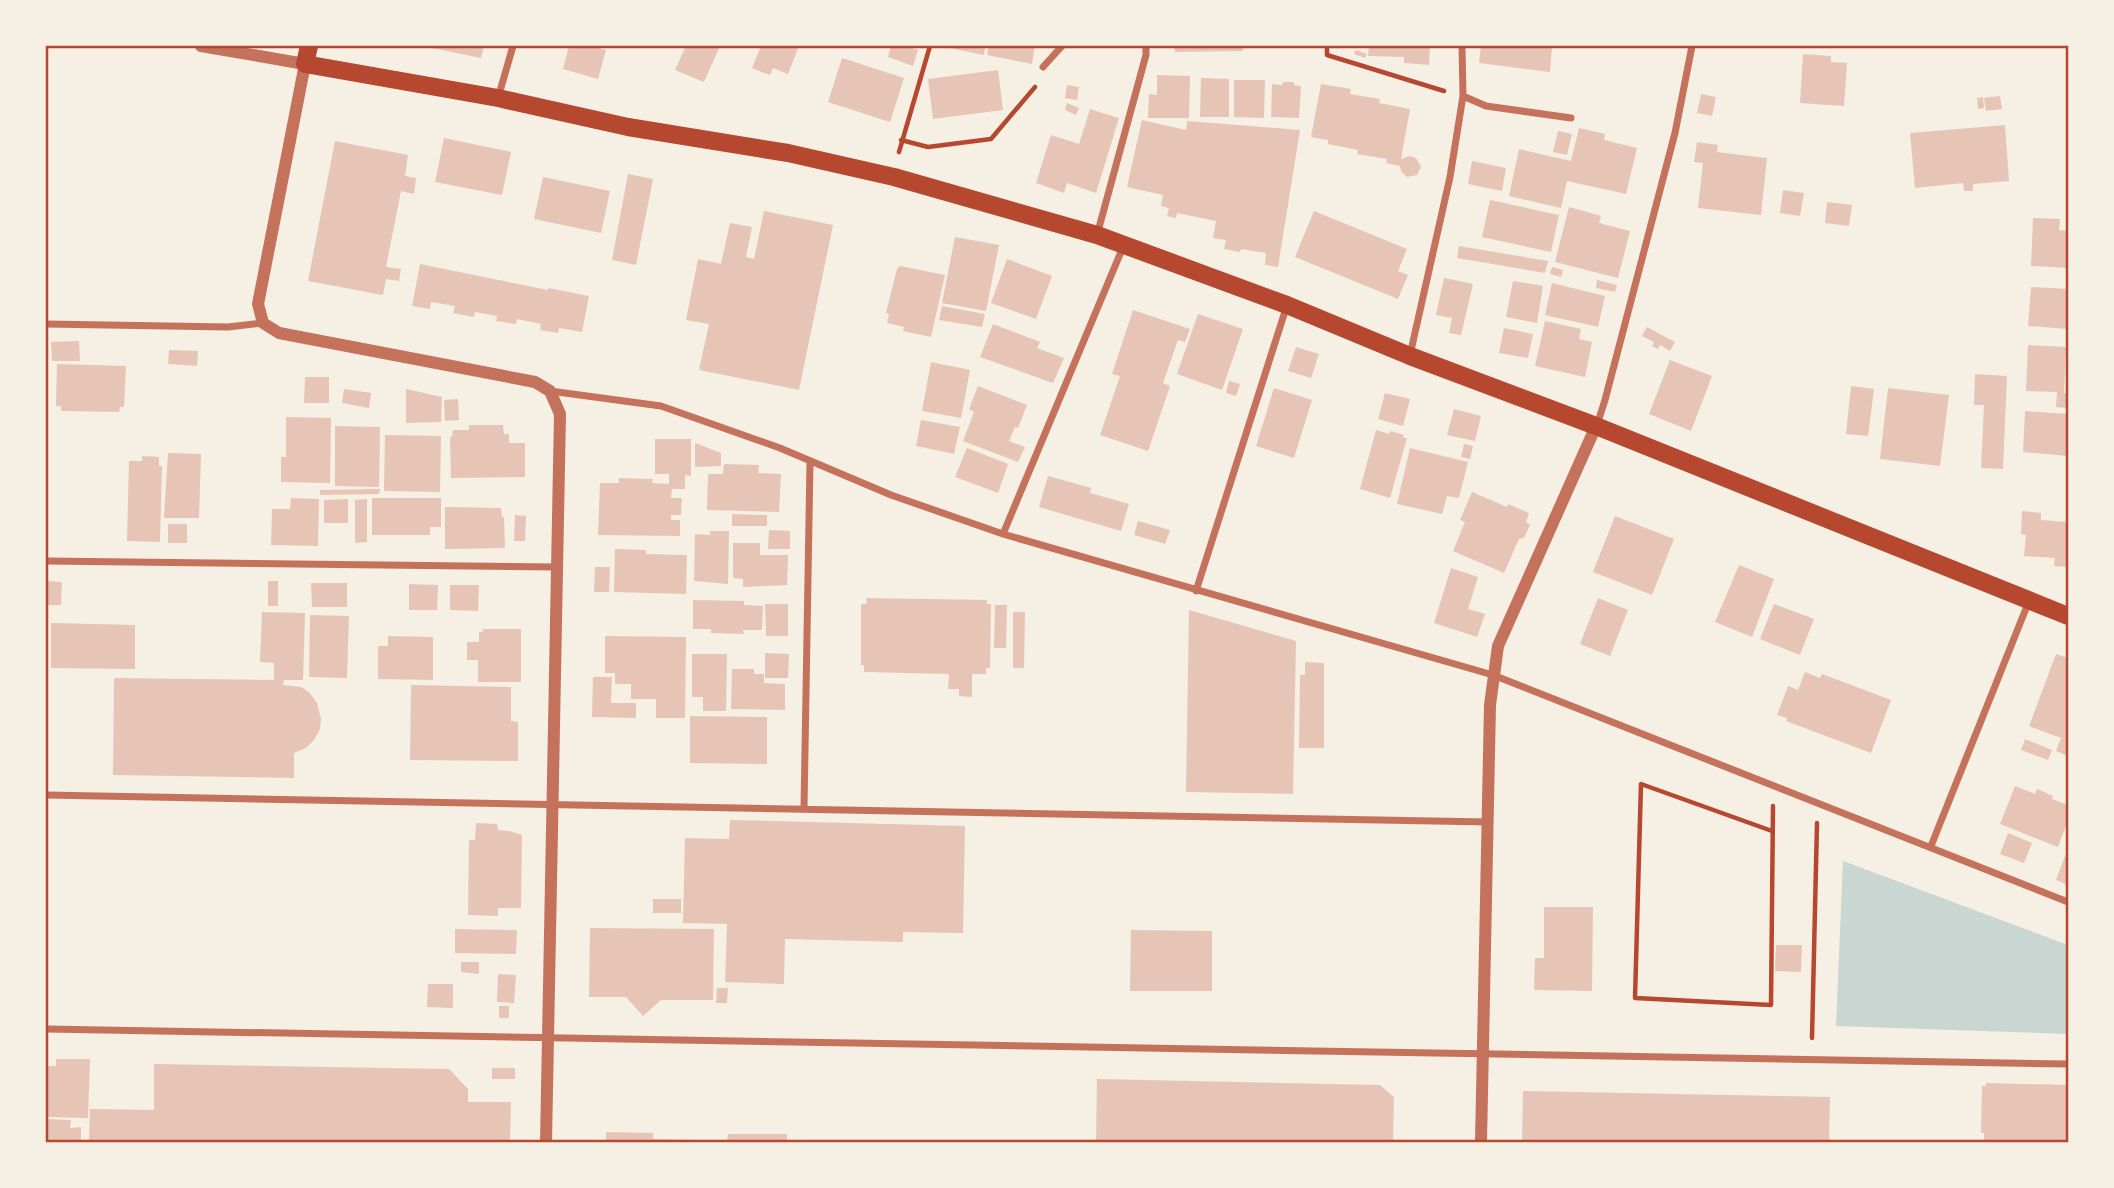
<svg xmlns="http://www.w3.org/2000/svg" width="2114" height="1188" font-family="'Source Sans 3',sans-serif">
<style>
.water{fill:#c9d6d2}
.building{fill:#e6c5b7}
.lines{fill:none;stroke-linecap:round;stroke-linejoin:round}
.path{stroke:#b5482f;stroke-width:4.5}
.minor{stroke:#c5725c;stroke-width:7}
.tertiary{stroke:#c5725c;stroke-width:12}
.primary{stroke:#b5482f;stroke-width:18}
.neatline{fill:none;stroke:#b5482f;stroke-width:2.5}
</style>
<rect width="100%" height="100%" fill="#f6efe4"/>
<!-- water -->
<path class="water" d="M1843,861L2068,945V1034L1836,1026Z"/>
<!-- building -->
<path class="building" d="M432,46H484L481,58L432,48Z
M569,46H591L606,50L598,79L563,69Z
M686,46H720L704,82L675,70Z
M761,46H799L788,74L773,68L770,75L752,68Z
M891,46H905L918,50L913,66L888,57Z
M940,46H985L984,55Z
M989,46H1035L1032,64L987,55Z
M1174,46H1243V51L1175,52Z
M1369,46H1430L1429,65L1404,63V57L1368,56Z
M1481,46H1552L1550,72L1479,63Z
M1356,50L1367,54L1365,58L1354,54Z
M1803,54L1831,56V62L1847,63L1844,106L1800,103Z
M842,58L904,78L890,122L828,102Z
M998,70L1003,110L933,119L928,79Z
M1157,75L1190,76L1189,118H1148L1149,94L1157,95Z
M1201,78L1229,79V117H1200Z
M1234,80H1265L1264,118L1234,117Z
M1283,82H1294V85L1301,86L1299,118L1271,117L1272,84L1282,85Z
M1321,84L1351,89L1350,94L1380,99L1379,103L1410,109L1401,159L1409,156L1416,158L1421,167L1417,175L1407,177L1401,171L1400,166L1386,163L1387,159L1357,154L1358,150L1328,144V140L1311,137Z
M1067,85L1079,87L1077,100L1065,98Z
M1701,94L1716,97L1712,116L1697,113Z
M2000,96L2002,109L1986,111L1984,98Z
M1983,97L1984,108L1978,109L1977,98Z
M1067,103L1079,108L1076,115L1065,110Z
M1090,109L1119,118L1096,193L1067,183L1064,193L1036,183L1051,135L1079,144Z
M1142,120L1186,130L1187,121L1300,130L1278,267L1265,265L1266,253L1241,249L1240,252L1224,249L1226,240L1213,238L1216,221L1177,213L1176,218L1167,216L1169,208L1161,206L1163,195L1127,187Z
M2005,125L2009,181L1973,184V191H1964L1963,183L1915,188L1910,133Z
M1579,128L1605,134L1604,140L1637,148L1626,194L1567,181L1561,208L1509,196L1519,149L1571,161Z
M1558,131L1572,134L1567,155L1553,152Z
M444,138L511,152L502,195L435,182Z
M335,141L408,155L405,176L416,178L414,194L401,191L386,267L401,269L399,281L386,279L383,295L308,281Z
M1697,142L1718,145L1717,152L1767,158L1761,215L1698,208L1703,163L1694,162Z
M1472,161L1506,168L1502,191L1468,184Z
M628,174L653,179L636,265L612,260Z
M543,177L610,191L601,233L534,219Z
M1783,190L1804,193L1800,216L1780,213Z
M1490,200L1559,215L1551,252L1482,237Z
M1827,202L1852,205L1849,226L1825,223Z
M1569,207L1601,216L1599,223L1630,231L1618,278L1555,262Z
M764,211L833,225L799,390L699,370L709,324L686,320L698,259L721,264L730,223L752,227L746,257L754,259Z
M1314,211L1407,249L1398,271L1408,275L1398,299L1295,257Z
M2033,218L2060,219L2059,230L2068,231V268L2031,266Z
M955,237L999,245L986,311L942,303Z
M1459,246L1548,261L1545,273L1457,258Z
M1007,259L1052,276L1036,319L991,303Z
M420,264L548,290V288L589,296L582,332L559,328L558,333L540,330L541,324L517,319L516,324L496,321L497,316L475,312L474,317L453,313L455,306L431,302L430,309L412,306Z
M900,266L945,275L931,337L903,331L904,327L887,323L889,314L886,313L897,269Z
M1552,267L1563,270L1561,277L1550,274Z
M1444,278L1473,284L1461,335L1449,333L1452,318L1436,315Z
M1597,280L1617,285L1615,292L1596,288Z
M1513,281L1543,286L1537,323L1506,317Z
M1552,283L1605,296L1598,327L1545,315Z
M2031,287L2068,289V329L2028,326Z
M942,306L985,314L982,327L939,320Z
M1133,310L1190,329L1185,342L1178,340L1163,383L1170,386L1148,451L1100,435L1120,376L1112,374Z
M1198,314L1243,329L1222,390L1177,374Z
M1545,321L1581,329L1579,339L1592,342L1585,377L1535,366Z
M993,324L1040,342L1037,348L1064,358L1053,383L980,357Z
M1647,327L1675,342L1670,351L1660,345L1658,349L1652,346L1654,342L1642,336Z
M1504,328L1533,334L1528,358L1499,353Z
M79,341L80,361H52L51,342Z
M2028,345L2066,347L2064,393H2068V408L2056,407L2057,392L2026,391Z
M1296,347L1319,354L1311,378L1288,371Z
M169,350L198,351L197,366L168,364Z
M1670,360L1712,376L1691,431L1649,414Z
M931,362L970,370L961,418L922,411Z
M57,364L126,366L124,407H120L119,412L61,411V406H56Z
M1975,374L2007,376L2003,469L1981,468L1984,405H1974Z
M305,377H329V403H304Z
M1229,381L1240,384L1236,396L1226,393Z
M978,386L1027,405L1018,428L1015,427L1009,441L1025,447L1018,462L963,441L974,412L969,409Z
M1851,386L1874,389L1868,436L1846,434Z
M1274,388L1312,400L1294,458L1256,446Z
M1888,388L1949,395L1940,466L1880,459Z
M344,389L371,393L369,408L342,403Z
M406,389L442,397L441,422L406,423Z
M1385,393L1410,399L1403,426L1378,419Z
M458,399L459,420L445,421L444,400Z
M1454,409L1481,416L1475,441L1447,435Z
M2025,411L2068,414V456L2023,452Z
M286,417L331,418L330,483L281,482V457H286Z
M921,420L960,427L954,454L916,446Z
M469,425H503L504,434H509V443H525V477L451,478L450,437H452L453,430H469Z
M335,426L380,427L379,487L335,486Z
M1376,430L1389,434L1390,431L1404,435L1403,438H1407L1390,498L1360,489Z
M385,435L441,436L440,492L384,491Z
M655,439H691V476L685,475V489H672L671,498H682L681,515H671V520H680V536L598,535L600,483H619V478L653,479L652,483L669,484V474H655Z
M695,443L721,453V466L695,467Z
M1464,444L1473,446L1470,459L1461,457Z
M967,448L1008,464L998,493L955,477Z
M1410,448L1468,462L1459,498L1447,496L1442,514L1397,504Z
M168,453L201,454L199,518H164Z
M142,456L159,457V466H162L160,542L127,541L129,461H142Z
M724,464L759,465L758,473L781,474L779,512L707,510L708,474H723Z
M1048,476L1091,488L1090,493L1129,504L1121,531L1039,507Z
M380,489L379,494L320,495V490Z
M1472,492L1507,507L1508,504L1529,513L1526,522L1530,525L1524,538L1519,539L1504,573L1453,551L1465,522L1460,520Z
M291,498L319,499L318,546L271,545L272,509H290Z
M372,498H441V527H430V535H372Z
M348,499V523H324V500Z
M367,499V542L355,543V500Z
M445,507L501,508L502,517H504L505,548L445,549Z
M2022,511L2041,513V520L2068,522V567L2054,566L2055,558L2024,556L2026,535L2021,534Z
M732,514L767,515V526H732Z
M515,515L526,516L525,541H514Z
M1615,516L1674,539L1652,595L1593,572Z
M1138,521L1170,530L1165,544L1134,535Z
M168,524H187V543H168Z
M769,530L790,531V549H768Z
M710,531H729L728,584L694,581L695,534L710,535Z
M733,543H760V555H788L787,585L743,587V579L733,578Z
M615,549L646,550V554L687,555L686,594L614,592Z
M1739,565L1774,579L1752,637L1715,622Z
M595,567H610L609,592H594Z
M1451,568L1478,577L1468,609L1485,614L1477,637L1434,623Z
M46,581L62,582L61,605H46Z
M268,581H278V606H268Z
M311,583H347V607H312Z
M409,584L438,585L437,610H409Z
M450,585H479L478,611L450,610Z
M866,598L987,600V604H991L990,668H986V674H972V697L959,696V689H948L949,674L864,672V665H861V604H867Z
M1598,598L1628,610L1610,656L1580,644Z
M693,600L744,601V605L763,606L762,630H743L744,634L711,633V629H693Z
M765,604H788V636H766Z
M1774,604L1814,619L1800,655L1760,639Z
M995,605H1007L1006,648H994Z
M1189,610L1296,641L1293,794L1186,792Z
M262,612L305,613L303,680H284L283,685L301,687L309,692L317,703L321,719L320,729L314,740L306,748L294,753V778L113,775L114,678L274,680V663L260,662Z
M1013,612H1025L1024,668H1013Z
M310,615L349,616L347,678L309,677Z
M51,623L135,625V669L51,668Z
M483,629H521V682H478V660H467V642H479V632H483Z
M388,636L433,637V680L378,679V646H388Z
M605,636L686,637L685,718H656V699H631V684H615V673H605Z
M765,653L789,654L788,678H765Z
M692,654H727L726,711H703V697H692Z
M2056,654L2068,658V756L2056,751L2061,738L2029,726Z
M1305,662L1324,663V748H1299L1300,675H1305Z
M732,669H754V674H764V683L785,684V710L731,709Z
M1805,672L1820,678L1822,674L1891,700L1871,753L1786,721L1787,718L1777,715L1788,686L1798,690Z
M593,677H612L611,703H636V718L592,717Z
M411,685L511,687V721L518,722V761L410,760Z
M690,716L767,717V764L690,763Z
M2025,739L2052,750L2048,760L2021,750Z
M2015,786L2035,794L2037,789L2053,796L2052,799L2068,805V820L2058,847L2000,824Z
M730,820L965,826L963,933L903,932V942L785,939L784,984L725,982L727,924L683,923L685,838L729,839Z
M476,823L497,824L498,830L509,831L522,835L521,908H498V916L468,915L469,840H475Z
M2008,833L2032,843L2024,863L2000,854Z
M2068,848V885L2056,880Z
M653,899H681V913H653Z
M1544,907H1593L1592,991L1534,990L1535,958H1544Z
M590,928L714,929L713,1000H661L643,1016L626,997H589Z
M455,929L517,930L516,954L455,953Z
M1131,930L1212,931V991H1130Z
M1776,945H1802L1801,972L1775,971Z
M461,962H479V974L461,972Z
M498,974L516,975L514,1003L497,1002Z
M428,984H453V1008L427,1007Z
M717,988H728L727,1003H716Z
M499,1006H509V1018H499Z
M56,1059H90L88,1118L46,1117V1066H56Z
M154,1064L449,1069L468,1089V1102H511L510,1142H89L90,1109L154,1110Z
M492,1068H515V1079H492Z
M1097,1079L1380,1085L1394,1097L1393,1142H1096Z
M1986,1083L2068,1085V1142L1984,1141V1133H1981L1982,1086H1986Z
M1523,1091L1830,1097L1829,1142H1522Z
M46,1119L71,1120L70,1128L81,1127V1142H46Z
M606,1132L653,1133V1139L702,1140V1142H606Z
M728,1134H787V1142H727Z"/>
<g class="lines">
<!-- path -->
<path class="path" d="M1327,46V55L1444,91
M901,140L928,147L991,139L1035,87
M899,152L930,46
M1772,831L1641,784L1635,998L1771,1005L1773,806
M1812,1038L1817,823"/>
<!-- minor -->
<path class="minor" d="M1043,67L1062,46
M1463,96L1486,106L1571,118
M498,98L513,46
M1097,235L1146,55V46
M46,324L228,327L263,323
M1410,355L1450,177L1463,96L1462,46
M550,391L661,406L780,448L891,495L1003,534L1493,675L2068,902
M1597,425L1605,400L1675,133L1692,46
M1003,534L1123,247
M46,561L557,567
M1196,591L1287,305
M46,795L1488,822
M804,808L810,462
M1931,846L2029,601
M46,1029L2068,1064"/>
<!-- tertiary -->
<path class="tertiary" d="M201,46L305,64L258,304L263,323L279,333L535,382L550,391L560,414L546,1142
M1481,1142L1490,705L1498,646L1596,426"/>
<!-- primary -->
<path class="primary" d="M309,46L305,64L498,98L628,127L788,153L894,177L1097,235L1287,305L1410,356L1596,426L2068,616"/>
</g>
<!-- border -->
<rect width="2114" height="1188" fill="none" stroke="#f6efe4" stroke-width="94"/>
<rect x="47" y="47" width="2020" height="1094" class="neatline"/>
</svg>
